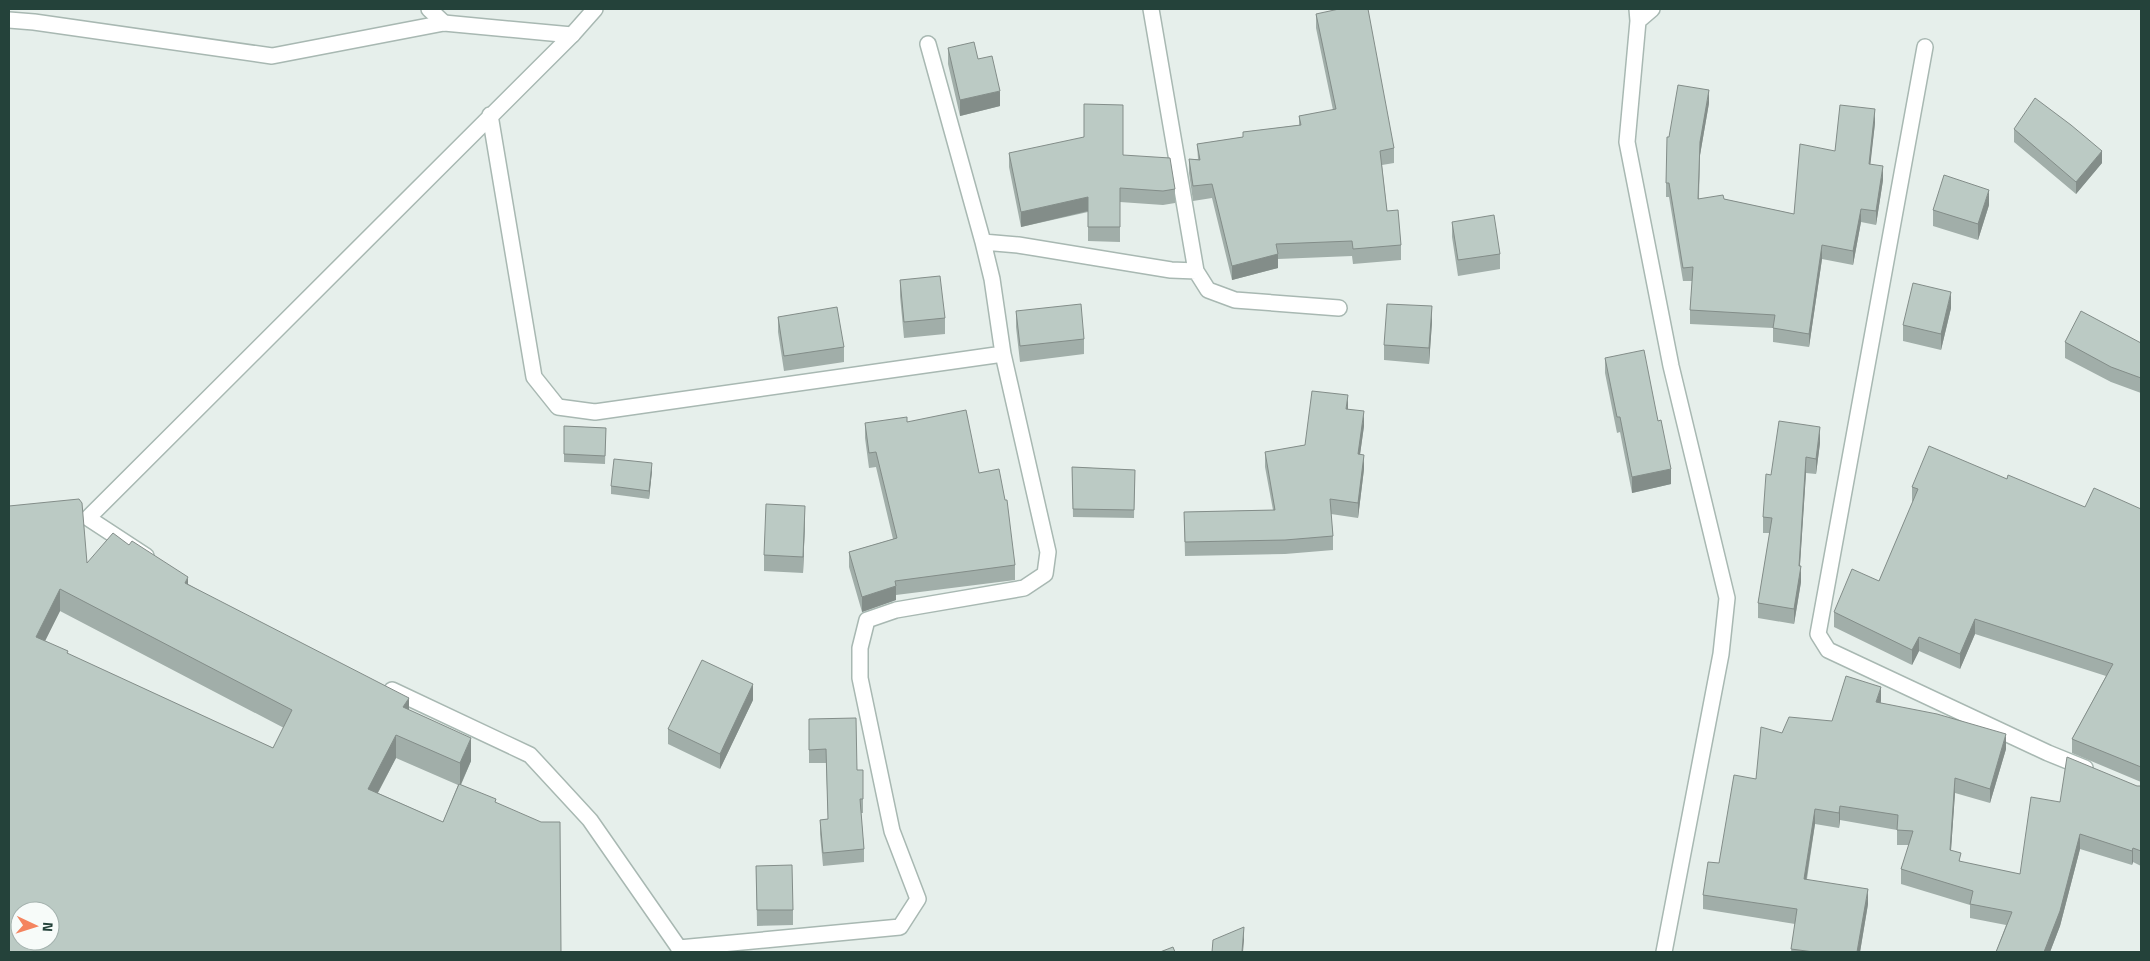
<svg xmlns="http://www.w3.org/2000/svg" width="2150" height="961" font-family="'Titillium Web',sans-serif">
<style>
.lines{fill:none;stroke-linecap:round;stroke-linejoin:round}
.service-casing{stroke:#a8b8b2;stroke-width:18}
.pedestrian-casing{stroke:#a8b8b2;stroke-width:18}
.minor-casing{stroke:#a8b8b2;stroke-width:18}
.service{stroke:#fff;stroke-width:15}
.pedestrian{stroke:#fff;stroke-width:15}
.minor{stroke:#fff;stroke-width:15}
.wall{fill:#a1aea9;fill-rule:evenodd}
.shaded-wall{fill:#838d89}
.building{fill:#bbcac4;stroke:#838d89;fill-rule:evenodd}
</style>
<rect width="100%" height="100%" fill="#e6efeb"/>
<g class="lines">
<defs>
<path id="service" d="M429,9L444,23"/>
<path id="pedestrian" d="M9,20L34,22L272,56L444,23L572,35"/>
<path id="minor" d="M1637,9L1638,21L1627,142L1671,366L1727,598L1721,654L1664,952
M1638,21L1652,9
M928,44L983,242
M1925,47L1818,634L1828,650L2048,753L2085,768
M490,115L534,377L558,407L595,412L1003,354L1048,552L1045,574L1024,588L896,610L867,620L860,648V678L892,831L918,899L900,927L679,948
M1196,271L1208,290L1235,300L1339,308
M1003,354L992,279L983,242L1018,245L1171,270L1196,271L1151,9
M146,556L88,518L572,35L595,9
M392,690L530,755L590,820L679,948V952"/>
</defs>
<!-- service casing -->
<use href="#service" class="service-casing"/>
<!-- pedestrian casing -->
<use href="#pedestrian" class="pedestrian-casing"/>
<!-- minor casing -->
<use href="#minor" class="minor-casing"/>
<!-- service -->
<use href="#service" class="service"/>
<!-- pedestrian -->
<use href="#pedestrian" class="pedestrian"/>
<!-- minor -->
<use href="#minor" class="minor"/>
</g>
<!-- wall -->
<path class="wall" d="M1316,14L1394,148V163L1382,165L1387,211L1401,245V260L1353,264L1352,256L1278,259V268L1232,280L1212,198L1193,201L1189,173V159H1198L1197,144L1243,137V132L1299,125V116L1333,110L1316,28Z
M948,48L978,59L1000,106L960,116L948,64Z
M1709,103L1700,155L1699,199H1724L1794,214L1835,151L1875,123L1870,164L1883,180L1876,225L1861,222L1853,265L1822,259L1809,347L1773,342V328L1690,324V310L1692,281H1683L1669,197H1666V183L1669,137Z
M2014,129L2102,163L2076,194L2014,142Z
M1009,153L1123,155L1175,189V203L1163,205L1120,202V242L1088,241V212L1021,227L1009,167Z
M1989,205L1978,240L1933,226V210Z
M1452,222L1500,254V269L1458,276L1452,237Z
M900,280L945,318V334L904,338L900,296Z
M1951,308L1941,350L1903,341V325Z
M1016,311L1084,339V354L1020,362L1016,327Z
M778,317L844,347V362L784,371L778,332Z
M1432,322L1429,364L1384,360V345Z
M2065,342L2141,343V393L2111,382L2065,358Z
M1605,358L1658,421L1671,484L1632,493L1620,432L1617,433L1605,373Z
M1348,409L1364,426L1360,454L1364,469L1358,518L1331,514L1333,536V550L1285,554L1185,556L1184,512L1273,510L1265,467V452L1305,445Z
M907,422L979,473L1015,565V580L896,595V600L862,612L849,567V552L893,539L876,467L869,468L865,438V423Z
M564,426L606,428L605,464L564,462Z
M1820,443L1816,474L1806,473L1800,566L1801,582L1794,624L1758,618V603L1770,533H1763V517L1771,475Z
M1072,467L1135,470L1134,518L1073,517Z
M652,471L649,499L611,494V486Z
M2007,479L2085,507L2141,509V782L2072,753V739L2106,676L1975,634L1960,669L1919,651L1912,665L1834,627V612L1879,581L1913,502L1912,501V487Z
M9,506L87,563L129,545L188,584L409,710L471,761L461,785L496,803L561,952H9ZM60,611L284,728L273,748L68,654L45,641ZM396,758L458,785L443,822L378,793Z
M805,521L803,573L764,571V555Z
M753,700L720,769L668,744V729Z
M1881,701V703L2006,749L1990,803L1955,793L1951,850L1961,862L2020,874L2060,802L2141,786V866L2133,862L2132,865L2080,849L2060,926L2050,952H1996L2006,925L1970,918V905L1901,884V869L1909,845H1897V830L1840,820L1839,828L1815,824L1807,879L1868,904L1860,952H1791L1795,924L1703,909V895L1719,863L1756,779L1782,733L1832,721Z
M809,719L857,770H863V813H861L864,849V862L823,866L820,834V820L828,819L826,763H809Z
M756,866L793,910V925L757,926Z"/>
<!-- shaded-wall -->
<path class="shaded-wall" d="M1709,90V103L1700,155L1698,213L1700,142Z
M1000,91V106L960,116V100Z
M1875,109V123L1869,177V164Z
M2102,151V163L2076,194V182Z
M1883,166V180L1876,225V211Z
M1989,190V205L1978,240V224Z
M1088,197V211L1021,227V212Z
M1861,209V222L1853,265V251Z
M1822,245V259L1809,347V334Z
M1278,254V268L1232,280V266Z
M1951,292V308L1941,350V334Z
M1432,306V322L1429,364V348Z
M1348,395V410L1346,409Z
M1364,411V426L1358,469V454Z
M1820,427V443L1816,474V459Z
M1364,455V469L1358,518V503Z
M1806,457V473L1799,579L1801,566V582L1794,624V609L1799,566Z
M652,463V471L649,499V491Z
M1671,469V484L1632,493V477Z
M805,506V521L803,573V557Z
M188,577V599L185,583Z
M896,586V600L862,612V597Z
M60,589V611L36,659V637Z
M1975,619V634L1960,669V654Z
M1919,637V651L1912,665V650Z
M753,684V700L720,769V754Z
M1881,687V701L1876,717V702Z
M409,698V720L403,707Z
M2006,734V749L1990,803V789Z
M396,735V758L368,811V789Z
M471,738V761L460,786V763Z
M1955,778V793L1950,864V850Z
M1840,806V820L1839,828V813Z
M1815,809V824L1804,893V879Z
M2080,834V849L2060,926L2050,952H2044Z
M2133,848V862L2132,865V851Z
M1868,889V904L1860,952H1857Z
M1244,927V940L1243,952H1242Z"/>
<!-- building -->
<path class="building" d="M1339,9H1368L1394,148L1380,151L1387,211L1398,210L1401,245L1353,249L1352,241L1276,244L1278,254L1232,266L1212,184L1193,186L1189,159L1200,160L1197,144L1243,137V132L1301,125L1299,116L1336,109L1316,14Z
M974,42L978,59L992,56L1000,91L960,100L948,48Z
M1678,85L1709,90L1700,142L1698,199L1723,195L1724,199L1794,214L1800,144L1835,151L1840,105L1875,109L1869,164L1883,166L1876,211L1861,209L1853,251L1822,245L1809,334L1773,328L1775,315L1690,310L1693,267L1683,268L1669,183H1666L1667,137H1669Z
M2035,98L2071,125L2102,151L2076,182L2014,129Z
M1084,104L1123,105V155L1170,158L1175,189L1163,191L1120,188V227H1088V197L1021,212L1009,153L1084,137Z
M1944,175L1989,190L1978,224L1933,210Z
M1494,215L1500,254L1458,260L1452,222Z
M940,276L945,318L904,322L900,280Z
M1913,283L1951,292L1941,334L1903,325Z
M1081,304L1084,339L1020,346L1016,311Z
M1387,304L1432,306L1429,348L1384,345Z
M837,307L844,347L784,356L778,317Z
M2081,311L2141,343V378L2111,367L2065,342Z
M1644,350L1658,421L1661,420L1671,469L1632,477L1620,417H1617L1605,358Z
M1312,391L1348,395L1346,409L1364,411L1358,454L1364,455L1358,503L1330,499L1333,536L1285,540L1185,542L1184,512L1275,510L1265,452L1305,445Z
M966,410L979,473L999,469L1005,500H1007L1015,565L895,581L896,586L862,597L849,552L897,538L876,452L869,453L865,423L907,417V422Z
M1779,421L1820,427L1816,459L1806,457L1799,566H1801L1794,609L1758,603L1772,518L1763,517L1766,474L1771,475Z
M564,426L606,428L605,456L564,454Z
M1929,446L2007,479L2008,475L2085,507L2094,488L2141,509V767L2072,739L2113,664L1975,619L1960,654L1919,637L1912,650L1834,612L1852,569L1879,581L1918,489L1912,487Z
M614,459L652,463L649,491L611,486Z
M1072,467L1135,470L1134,510L1073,509Z
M79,499L82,503L87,563L113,533L129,545L132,541L188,577L185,583L409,698L403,707L471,738L460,763L396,735L368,789L443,822L459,784L496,799L495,802L541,822H560L561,952H9V506ZM60,589L292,710L273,748L67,653L68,651L36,637ZM20,911H50V941H20Z
M766,504L805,506L803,557L764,555Z
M702,660L753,684L720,754L668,729Z
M1846,676L1881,687L1876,702L1937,714L2006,734L1990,789L1955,778L1950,850L1961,853L1959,861L2020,874L2031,797L2060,802L2067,757L2137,786H2141V851L2133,848L2132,851L2080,834L2060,911L2044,952H1996L2012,912L1970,904L1973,891L1901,869L1913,831L1897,830L1898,815L1840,806L1839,813L1815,809L1804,879L1868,889L1857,952H1814L1791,949L1797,909L1703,895L1708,862L1719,863L1734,775L1756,779L1761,727L1782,733L1789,717L1832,721Z
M856,718L857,770H863V799H860L864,849L823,853L820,820L828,819L826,749L809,750V719Z
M792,865L793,910H757L756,866Z
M1244,927L1242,952H1212L1213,940Z
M1173,947L1175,952H1160Z"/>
<!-- border -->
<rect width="2150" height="961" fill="none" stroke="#24423a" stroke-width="20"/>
<!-- north arrow -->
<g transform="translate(35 926) rotate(94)"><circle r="24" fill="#f7fbf9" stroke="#a3b1ad"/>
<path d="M0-4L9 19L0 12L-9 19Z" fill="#f4845f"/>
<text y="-8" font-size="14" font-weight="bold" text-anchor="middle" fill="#24423a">N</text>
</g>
</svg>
